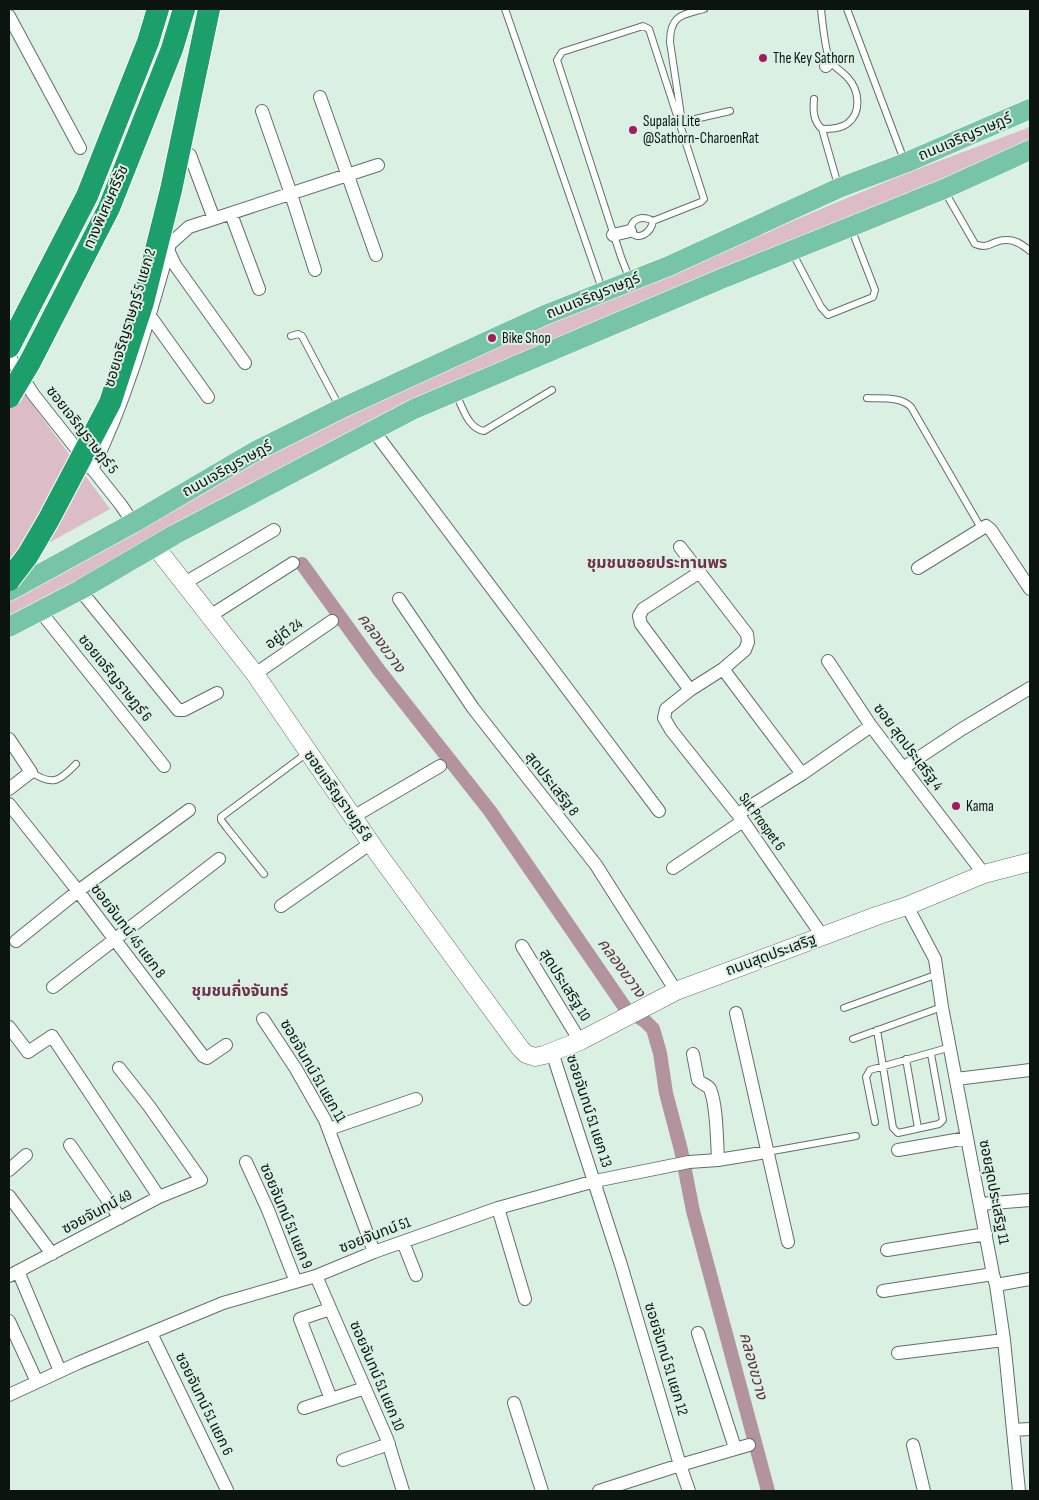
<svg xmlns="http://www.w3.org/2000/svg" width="1039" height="1500" font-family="'Sofia Sans Condensed','Noto Sans Thai',sans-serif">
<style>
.green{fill:#dcbcc7}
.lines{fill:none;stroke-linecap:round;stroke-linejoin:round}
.canal{stroke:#b3939e;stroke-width:14}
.lane-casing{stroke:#5e7166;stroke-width:8}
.street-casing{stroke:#5e7166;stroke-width:14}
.secondary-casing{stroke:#5e7166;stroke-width:19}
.primary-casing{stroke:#fff;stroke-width:21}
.highway-casing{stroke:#fff;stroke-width:24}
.lane{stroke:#fff;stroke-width:6}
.street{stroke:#fff;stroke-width:12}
.secondary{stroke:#fff;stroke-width:18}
.primary{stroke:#77c5a6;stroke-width:20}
.highway{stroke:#1c9f6b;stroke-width:22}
.highway-bridge-casing{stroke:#fff;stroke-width:24;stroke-linecap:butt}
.highway-bridge{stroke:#1c9f6b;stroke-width:22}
.poi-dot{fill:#a41a61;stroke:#daf0e3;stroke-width:2}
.labels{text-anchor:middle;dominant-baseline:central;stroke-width:4;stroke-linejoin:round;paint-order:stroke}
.poi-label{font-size:15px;fill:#0c1410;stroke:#daf0e3;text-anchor:start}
.street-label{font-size:15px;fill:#0c1410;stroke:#daf0e3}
.neighbourhood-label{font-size:16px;font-weight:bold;fill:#722f4b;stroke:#daf0e3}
.water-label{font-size:16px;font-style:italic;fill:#5f3043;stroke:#daf0e3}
</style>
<rect width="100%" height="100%" fill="#daf0e3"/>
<!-- green -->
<path class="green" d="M1030,127V143L609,316L340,436L157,538L9,617V599L297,437L499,344L907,173Z
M9,373L110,509L9,565Z"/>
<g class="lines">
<!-- canal -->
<path class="canal" d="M302,564L378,669L490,811L626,1009L645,1021L653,1029L660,1053L666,1093L681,1150L693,1211L768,1491"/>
<defs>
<path id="lane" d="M505,9L602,289
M704,9C682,15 670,15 670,42L682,122L730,111
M821,9C822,19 826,56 831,62C835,68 843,72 848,78C859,90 862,112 848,123C841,129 830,129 822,129L838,185
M847,9L904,160
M814,99C813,110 813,121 822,129
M945,192L975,244C990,250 992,240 1005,240C1015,239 1023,245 1030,251
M792,252L821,307L828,315L873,297L875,290L851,228
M630,280L621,257L557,60L562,52L643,26L649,29L704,199L701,202L653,221C643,215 631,218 630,231C638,242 651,233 653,221
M291,336L298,334L302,336L339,406
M456,394C462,406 468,429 484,431L552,390
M867,398C880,399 901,396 911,407L981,528
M31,772C52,786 59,782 76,764
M264,874L227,828L221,820V817L307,753
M844,1008L938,974
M877,1030L893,1128L898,1133L939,1124L943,1120L931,1054
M853,1039L942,1007
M906,1059L918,1128
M875,1122L866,1077L870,1070L951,1047
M767,1152L856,1136"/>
<path id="street" d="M9,16L80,148
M826,66L830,61
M320,97L376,255
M262,111L291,194L315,270
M190,155L214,219
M231,214L259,289
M613,235L630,231
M168,250L175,265L245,363
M150,316L208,397
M9,356L33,394L121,505L133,523
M373,430L659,811
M92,469C128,397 148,321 170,244L189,227L378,165
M680,547L747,634L748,642L745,650L723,669L690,690L666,709L664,718L671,730L743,821L823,937
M918,568L986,526L991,530L1030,589
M183,584L274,530
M80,590L178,710H184L217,693
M399,599L473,708L596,865L676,991
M40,611L164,766
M210,616L293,563
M828,661L871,726L984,874
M723,669L802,774
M255,674L332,621
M690,690L641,624L639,616L643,609L700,572
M9,739L31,772L9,789
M903,768L962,729L1030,688
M9,804L78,891L203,1056L207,1058L226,1045
M738,814L802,774L871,726
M353,817L440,766
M673,868L743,821
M281,906L371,843
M907,906L935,959L942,1007L993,1274L996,1285L1004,1340L1019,1491
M16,941L78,891L189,810
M522,946L580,1041
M53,987L219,859
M736,1013L788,1242
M263,1019L296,1069L325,1120L374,1252
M9,1027L28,1052L52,1036L159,1197
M552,1052L621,1265L680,1465L599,1491
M693,1054L698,1080C701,1084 708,1085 710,1089C717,1105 717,1142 718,1160
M956,1079L1030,1070
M329,1129L416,1099
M70,1145L120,1218
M898,1150L967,1138
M246,1162L268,1210L296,1282
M9,1170L26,1155
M9,1196L52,1254
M980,1204L1030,1200
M498,1208L525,1299
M403,1242L416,1275
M887,1250L986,1234
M18,1271L60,1371
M9,1276L159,1197L201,1180L149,1106L119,1068
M316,1276L387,1439L403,1491
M996,1285L1030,1279
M883,1291L993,1274
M330,1309L300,1319L331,1399
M9,1321L37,1382
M151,1333L227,1490
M698,1333L735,1448
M898,1353L1004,1340
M9,1395L78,1363L223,1303L316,1276L374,1252L498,1208L595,1181L689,1162L718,1160L767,1152
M514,1403L542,1491
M304,1408L365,1388
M1013,1430L1030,1429
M913,1445L924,1491
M343,1460L389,1444
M689,1491L680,1465L749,1445"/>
<path id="secondary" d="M155,546L255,674L379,855L520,1048L526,1054L535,1057L544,1055L580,1041L676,991L879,915L907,906L984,874L1030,862"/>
<path id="primary" d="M9,591L133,523L256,451L340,409L545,315L669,266L839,188L905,163L1030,109
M9,627L80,590L174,535L414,409L721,279L944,189L1030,150"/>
<path id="highway" d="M9,347L87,196L148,42L158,9"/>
</defs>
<!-- lane casing -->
<use href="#lane" class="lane-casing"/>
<!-- street casing -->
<use href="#street" class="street-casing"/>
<!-- secondary casing -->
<use href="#secondary" class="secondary-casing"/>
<!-- primary casing -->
<use href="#primary" class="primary-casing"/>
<!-- highway casing -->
<use href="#highway" class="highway-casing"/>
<!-- lane -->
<use href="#lane" class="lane"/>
<!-- street -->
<use href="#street" class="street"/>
<!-- secondary -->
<use href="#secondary" class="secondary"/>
<!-- primary -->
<use href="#primary" class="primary"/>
<!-- highway -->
<use href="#highway" class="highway"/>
<defs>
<path id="highway-bridge" d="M9,397L30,362L109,208L172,49L184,9
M9,580L28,555L49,519L110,403L143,302L171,190L209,9"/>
</defs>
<!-- highway-bridge casing -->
<use href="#highway-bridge" class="highway-bridge-casing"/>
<!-- highway-bridge -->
<use href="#highway-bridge" class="highway-bridge"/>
</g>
<!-- markers -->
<g class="poi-dot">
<circle cx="763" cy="58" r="5"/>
<circle cx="633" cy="130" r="5"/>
<circle cx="492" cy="338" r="5"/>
<circle cx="956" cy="806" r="5"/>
</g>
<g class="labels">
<!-- poi labels -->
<g class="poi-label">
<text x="773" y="58">The Key Sathorn</text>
<text x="643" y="121">Supalai Lite<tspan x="643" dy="17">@Sathorn-CharoenRat</tspan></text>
<text x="502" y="338">Bike Shop</text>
<text x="966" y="806">Kama</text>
</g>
<!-- street labels -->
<g class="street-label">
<text transform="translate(965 137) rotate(-23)">ถนนเจริญราษฎร์</text>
<text transform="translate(106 207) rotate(-66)">ทางพิเศษศรีรัช</text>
<text transform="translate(593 296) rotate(-22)">ถนนเจริญราษฎร์</text>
<text transform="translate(130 318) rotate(-73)">ซอยเจริญราษฎร์ 5 แยก 2</text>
<text transform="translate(82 430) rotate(52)">ซอยเจริญราษฎร์ 5</text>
<text transform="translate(227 469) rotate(-29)">ถนนเจริญราษฎร์</text>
<text transform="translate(284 634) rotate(-35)">อยู่ดี 24</text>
<text transform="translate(115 678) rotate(51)">ซอยเจริญราษฎร์ 6</text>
<text transform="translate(908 747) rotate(53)">ซอย สุดประเสริฐ 4</text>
<text transform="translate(552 784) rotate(52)">สุดประเสริฐ 8</text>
<text transform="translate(338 796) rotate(55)">ซอยเจริญราษฎร์ 8</text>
<text transform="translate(762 822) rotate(54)">Sut Prospet 6</text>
<text transform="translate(128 931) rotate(53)">ซอยจันทน์ 45 แยก 8</text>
<text transform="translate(771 955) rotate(-20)">ถนนสุดประเสริฐ</text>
<text transform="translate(565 985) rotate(58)">สุดประเสริฐ 10</text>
<text transform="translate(313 1071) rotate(60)">ซอยจันทน์ 51 แยก 11</text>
<text transform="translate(589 1111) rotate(72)">ซอยจันทน์ 51 แยก 13</text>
<text transform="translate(994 1192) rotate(79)">ซอยสุดประเสริฐ 11</text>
<text transform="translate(97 1212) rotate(-28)">ซอยจันทน์ 49</text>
<text transform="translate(286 1216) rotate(67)">ซอยจันทน์ 51 แยก 9</text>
<text transform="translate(375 1235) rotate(-21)">ซอยจันทน์ 51</text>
<text transform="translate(666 1359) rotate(73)">ซอยจันทน์ 51 แยก 12</text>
<text transform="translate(377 1376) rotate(67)">ซอยจันทน์ 51 แยก 10</text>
<text transform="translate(204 1404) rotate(64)">ซอยจันทน์ 51 แยก 6</text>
</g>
<!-- neighbourhood labels -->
<g class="neighbourhood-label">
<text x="657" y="563">ชุมชนซอยประทานพร</text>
<text x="240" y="991">ชุมชนกิ่งจันทร์</text>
</g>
<!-- water labels -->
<g class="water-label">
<text transform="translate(381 643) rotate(54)">คลองขวาง</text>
<text transform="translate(621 968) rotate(54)">คลองขวาง</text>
<text transform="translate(753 1366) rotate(75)">คลองขวาง</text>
</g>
</g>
<!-- border -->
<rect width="1039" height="1500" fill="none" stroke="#0c1410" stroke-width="20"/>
</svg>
